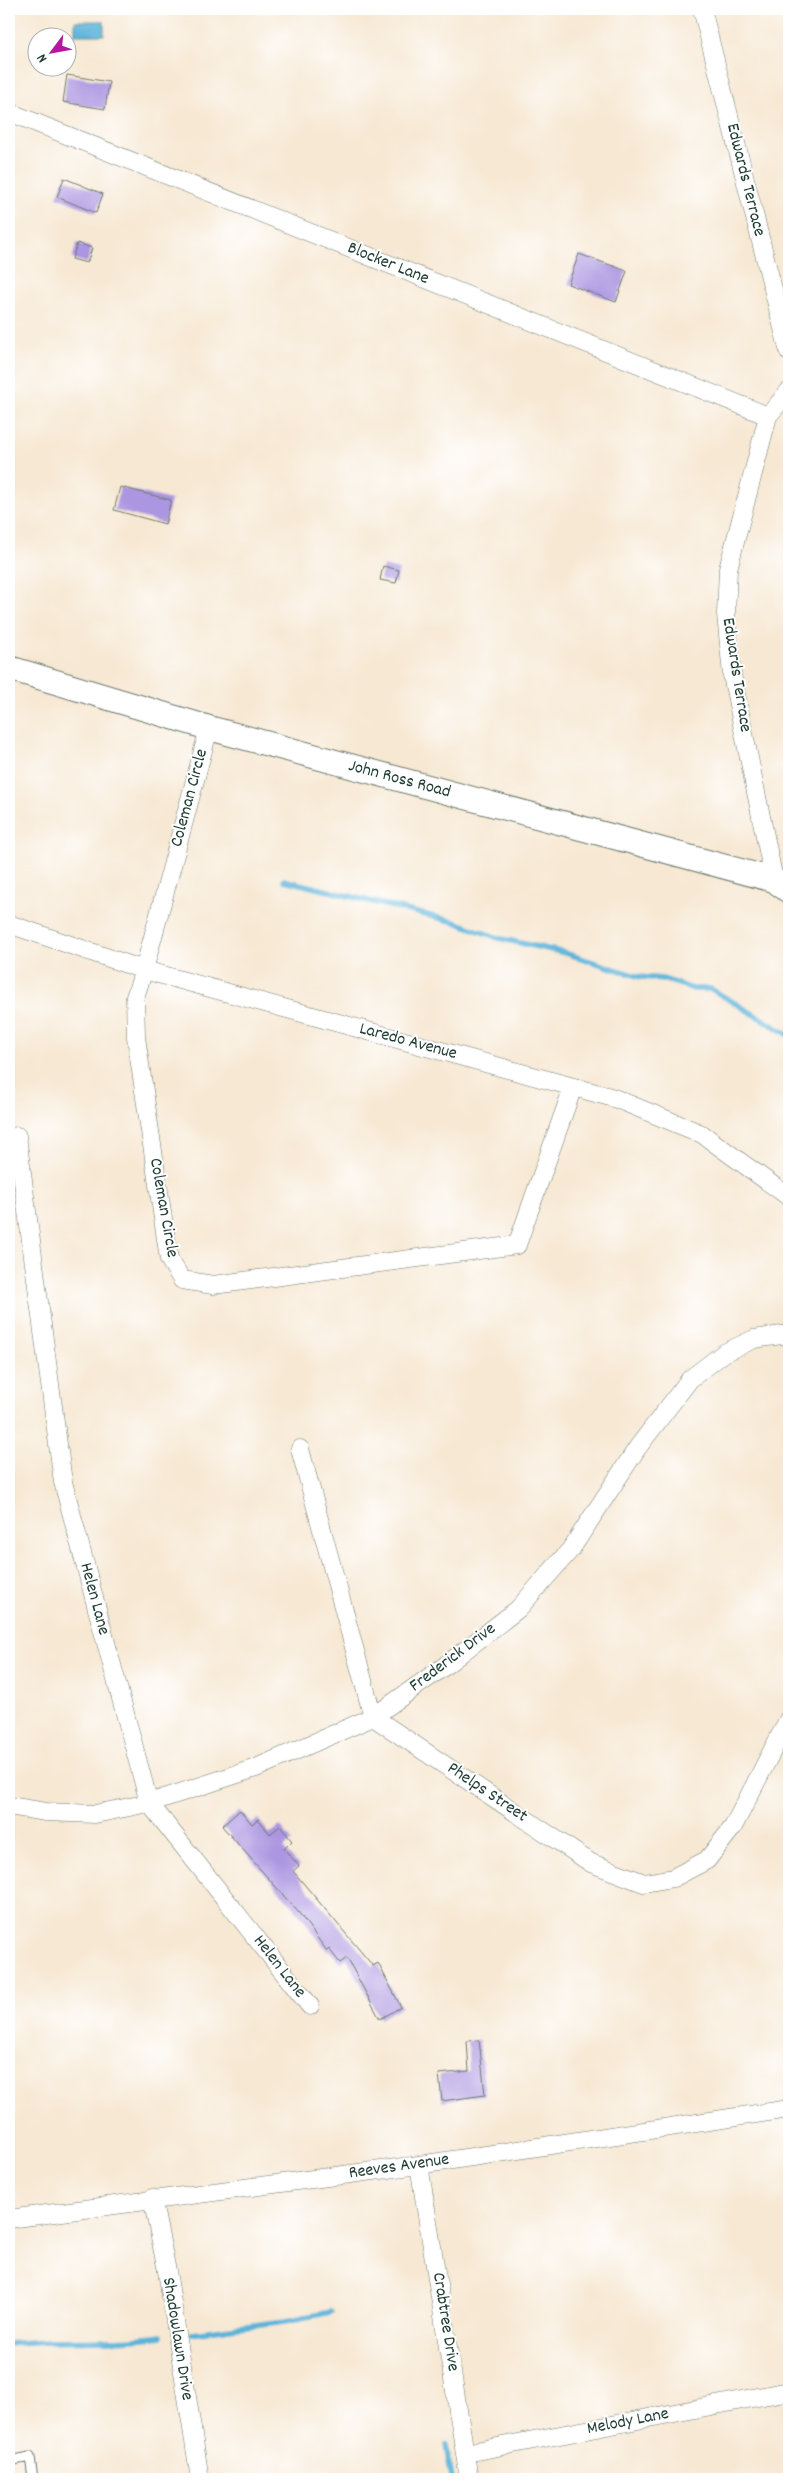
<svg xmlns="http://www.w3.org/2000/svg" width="798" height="2488" font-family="Dekko,sans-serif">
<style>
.water{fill:#5db4d9;stroke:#3e7886}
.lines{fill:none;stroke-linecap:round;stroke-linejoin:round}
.stream{stroke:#5db4d9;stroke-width:5.5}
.building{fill:#ac96e1}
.lane-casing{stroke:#6b796c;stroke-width:11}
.street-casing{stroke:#6b796c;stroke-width:19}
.secondary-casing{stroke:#6b796c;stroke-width:26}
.lane{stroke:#fff;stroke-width:9}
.street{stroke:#fff;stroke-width:18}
.secondary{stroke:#fff;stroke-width:24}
.labels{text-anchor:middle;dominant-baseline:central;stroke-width:4;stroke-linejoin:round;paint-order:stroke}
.street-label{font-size:18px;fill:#1f3d34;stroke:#fff}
</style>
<rect width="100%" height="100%" fill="#fff"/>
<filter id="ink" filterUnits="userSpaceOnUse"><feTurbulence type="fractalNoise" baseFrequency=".02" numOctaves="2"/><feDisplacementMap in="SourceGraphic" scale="10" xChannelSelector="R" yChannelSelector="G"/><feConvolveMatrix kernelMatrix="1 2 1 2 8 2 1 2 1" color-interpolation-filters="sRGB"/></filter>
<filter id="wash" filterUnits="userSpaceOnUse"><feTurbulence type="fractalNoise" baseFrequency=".0096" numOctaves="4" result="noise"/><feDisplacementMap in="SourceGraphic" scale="20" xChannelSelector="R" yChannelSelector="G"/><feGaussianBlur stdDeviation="1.12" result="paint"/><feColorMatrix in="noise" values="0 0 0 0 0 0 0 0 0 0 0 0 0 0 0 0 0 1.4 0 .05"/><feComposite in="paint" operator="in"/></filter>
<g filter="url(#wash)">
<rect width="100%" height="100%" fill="#f7e8d3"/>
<!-- water -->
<path class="water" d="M75,21H104V35H75Z"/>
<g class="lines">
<!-- stream -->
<path class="stream" d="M284,880L455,922L498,938L565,953L640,977L663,979L693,989H711L789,1035
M191,2333L285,2321L331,2312
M9,2344C60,2337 111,2344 162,2336
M446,2445L452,2479"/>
</g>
<g id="blocks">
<!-- building -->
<path class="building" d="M67,75L109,82L105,109L63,102Z
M64,178L103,194L96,213L57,197Z
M77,243L92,248L87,263L72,259Z
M579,254L627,271L616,302L568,284Z
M120,487L171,500L165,524L114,510Z
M383,566L399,570L396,583L380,580Z
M240,1810L252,1824L258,1819L270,1834L280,1826L292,1841L284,1849L299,1866L293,1871L373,1966L378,1963L401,2007L380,2019L347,1958L340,1963L329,1949L327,1951L299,1913L222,1826Z
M479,2040L485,2095L442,2101L439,2074L469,2071L467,2041Z"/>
</g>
</g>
<g filter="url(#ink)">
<use href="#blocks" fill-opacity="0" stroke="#6b796c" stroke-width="1"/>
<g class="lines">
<defs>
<path id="lane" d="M9,2461L30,2457L33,2479"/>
<path id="street" d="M702,9L789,352
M9,112L768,416
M209,728L144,970L135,997L136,1037L169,1259L182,1280L213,1285L517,1245L573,1087
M774,880L732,675L726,614L728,569L768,416L789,391
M9,924L144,970L614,1098L702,1134L789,1197
M17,1136L63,1482L149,1803L310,2006
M300,1449L373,1717L591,1863L644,1883L673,1878L707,1860L733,1827L789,1718
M9,1806L46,1812L95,1814L149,1803L256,1768L373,1717L442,1668L518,1609L571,1549L638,1447L690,1379L724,1353L754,1339L789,1334
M419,2165L469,2479
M152,2198L167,2271L200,2479
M9,2219L419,2165L789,2109
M466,2453L789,2391"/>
<g id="secondary">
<path id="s1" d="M9,668L209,728L774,880L789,891"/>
</g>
</defs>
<!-- lane casing -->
<use href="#lane" class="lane-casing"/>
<!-- street casing -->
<use href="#street" class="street-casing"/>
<!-- secondary casing -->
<use href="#secondary" class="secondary-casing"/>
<!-- lane -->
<use href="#lane" class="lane"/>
<!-- street -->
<use href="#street" class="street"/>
<!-- secondary -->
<use href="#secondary" class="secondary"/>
</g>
</g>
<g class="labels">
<!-- street labels -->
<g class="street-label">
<text transform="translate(745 180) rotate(76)">Edwards Terrace</text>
<text transform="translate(388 264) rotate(22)">Blocker Lane</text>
<text transform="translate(736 675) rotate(81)">Edwards Terrace</text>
<text stroke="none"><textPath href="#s1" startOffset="406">John Ross Road</textPath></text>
<text transform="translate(190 798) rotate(-75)">Coleman Circle</text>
<text transform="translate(408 1042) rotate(15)">Laredo Avenue</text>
<text transform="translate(163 1208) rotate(80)">Coleman Circle</text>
<text transform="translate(94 1599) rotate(75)">Helen Lane</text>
<text transform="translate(453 1658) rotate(-37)">Frederick Drive</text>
<text transform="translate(487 1793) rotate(34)">Phelps Street</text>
<text transform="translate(279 1967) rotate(52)">Helen Lane</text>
<text transform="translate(399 2167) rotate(-8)">Reeves Avenue</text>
<text transform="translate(445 2322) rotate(81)">Crabtree Drive</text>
<text transform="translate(177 2339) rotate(81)">Shadowlawn Drive</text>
<text transform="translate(628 2422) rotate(-11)">Melody Lane</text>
</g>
</g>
<!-- margin -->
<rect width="798" height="2488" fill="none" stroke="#fff" stroke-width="30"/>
<!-- north arrow -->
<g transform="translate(52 52) rotate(238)"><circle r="24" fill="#ffffff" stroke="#a5b1ae"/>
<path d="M0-4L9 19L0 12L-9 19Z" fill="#b5179e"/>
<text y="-8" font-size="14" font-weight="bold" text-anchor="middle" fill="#1f3d34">N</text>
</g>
</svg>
